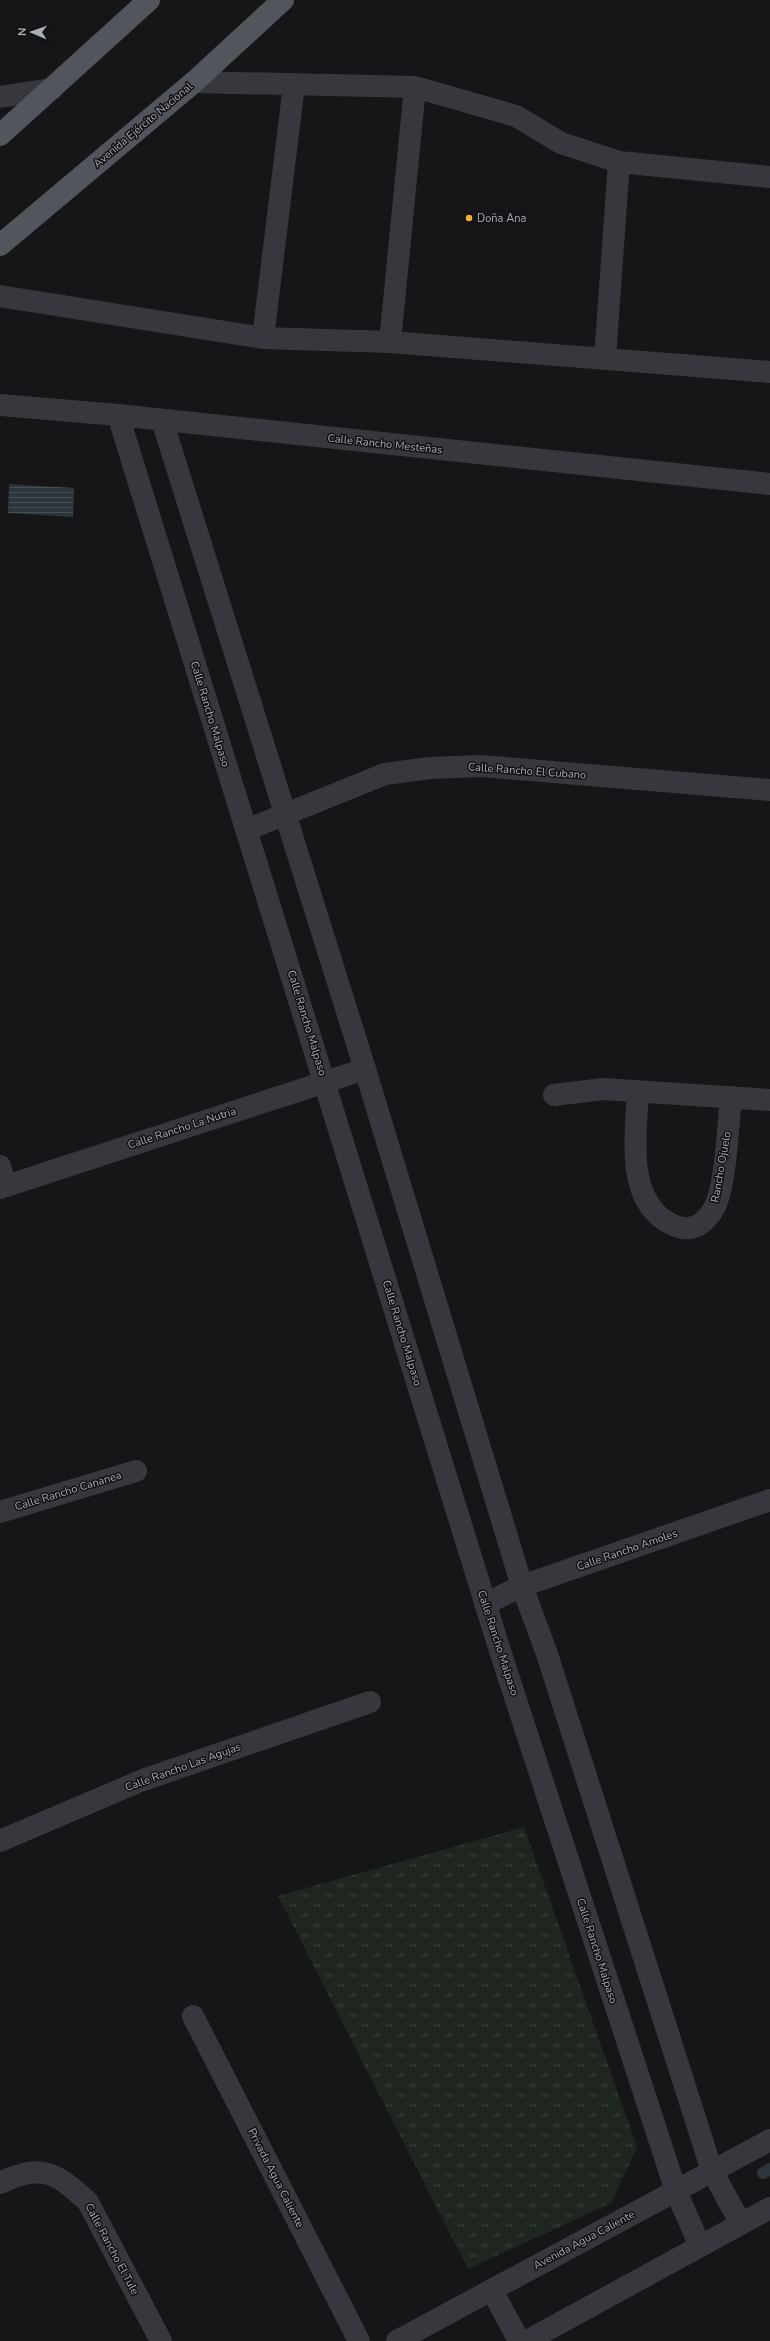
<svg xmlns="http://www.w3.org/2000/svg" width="770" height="2341" font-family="'Nunito Sans',sans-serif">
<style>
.park{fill:url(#park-tufts)}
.water{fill:url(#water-rules)}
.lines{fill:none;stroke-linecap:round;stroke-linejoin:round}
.stream{stroke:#2c353c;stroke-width:12}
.service{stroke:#37383d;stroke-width:22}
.minor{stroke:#37383d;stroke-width:22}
.tertiary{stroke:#37383d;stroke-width:22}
.primary{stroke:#53555c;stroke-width:22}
.poi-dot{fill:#f2b134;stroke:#111113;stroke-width:1.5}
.labels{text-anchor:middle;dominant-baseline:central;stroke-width:3;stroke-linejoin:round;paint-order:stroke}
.street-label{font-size:11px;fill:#a8adb8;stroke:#111113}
.poi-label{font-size:11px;fill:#a8adb8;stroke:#111113;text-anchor:start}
</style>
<defs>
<pattern id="park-tufts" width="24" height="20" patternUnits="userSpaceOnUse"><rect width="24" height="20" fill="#1e261f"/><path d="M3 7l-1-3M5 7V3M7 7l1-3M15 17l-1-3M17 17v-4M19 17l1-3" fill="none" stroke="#3c433d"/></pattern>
<pattern id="water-rules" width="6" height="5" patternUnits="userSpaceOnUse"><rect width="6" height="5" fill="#2c353c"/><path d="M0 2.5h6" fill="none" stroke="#485056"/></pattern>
</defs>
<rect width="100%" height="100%" fill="#161618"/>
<!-- park -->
<path class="park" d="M524,1827L637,2147L611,2203L468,2269L278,1896Z"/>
<!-- water -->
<path class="water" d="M9,484L74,488L73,517L8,513Z"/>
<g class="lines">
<!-- stream -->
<path class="stream" d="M763,2173L770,2169"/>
<!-- service -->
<path class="service" d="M194,82L415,87L516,116L561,143L619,162L770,177
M0,97L52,89
M0,296L263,338L390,342L770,372
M263,338L294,85
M390,342L415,87
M605,358L619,162"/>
<!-- minor -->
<path class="minor" d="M246,830L385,774L430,768L481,766L770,790
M638,1092C636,1131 626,1194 664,1220C671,1224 675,1227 683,1228C698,1230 708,1219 714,1208C726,1187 728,1123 731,1097
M554,1095L603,1089L770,1100
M0,1166L6,1186
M0,1188L365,1069
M0,1512L136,1471
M485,1604L522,1586L770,1500
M0,1841L143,1780L370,1702
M193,2016L359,2341
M0,2183C41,2163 56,2172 88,2202L161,2341
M492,2290L519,2341"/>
<!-- tertiary -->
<path class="tertiary" d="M0,405L118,415L770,484
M118,415L501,1654L676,2191L700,2246
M162,420L365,1069L522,1586L547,1654L712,2171L741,2224
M397,2341L770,2140
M527,2341L770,2208"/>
<!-- primary -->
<path class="primary" d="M0,135L149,0
M0,245L194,82L283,0"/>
</g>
<!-- markers -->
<circle class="poi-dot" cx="469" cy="218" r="4"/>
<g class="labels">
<!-- street labels -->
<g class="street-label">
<text transform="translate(143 125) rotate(-40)">Avenida Ejército Nacional</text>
<text transform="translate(385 444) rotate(6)">Calle Rancho Mesteñas</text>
<text transform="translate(210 714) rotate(73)">Calle Rancho Malpaso</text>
<text transform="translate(527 771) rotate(4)">Calle Rancho El Cubano</text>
<text transform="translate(307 1023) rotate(73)">Calle Rancho Malpaso</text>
<text transform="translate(182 1128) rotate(-18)">Calle Rancho La Nutria</text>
<text transform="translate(721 1167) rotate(-80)">Rancho Ojuelo</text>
<text transform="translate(402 1333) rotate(73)">Calle Rancho Malpaso</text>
<text transform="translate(68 1491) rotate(-17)">Calle Rancho Cananea</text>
<text transform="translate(627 1550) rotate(-19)">Calle Rancho Amoles</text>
<text transform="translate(498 1643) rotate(72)">Calle Rancho Malpaso</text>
<text transform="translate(183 1767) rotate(-20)">Calle Rancho Las Agujas</text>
<text transform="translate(597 1951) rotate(72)">Calle Rancho Malpaso</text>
<text transform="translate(276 2178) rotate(63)">Privada Agua Caliente</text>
<text transform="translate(584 2240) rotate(-28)">Avenida Agua Caliente</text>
<text transform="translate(112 2249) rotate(62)">Calle Rancho El Tule</text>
</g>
<!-- poi labels -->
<g class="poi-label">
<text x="477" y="218">Doña Ana</text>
</g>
</g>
<!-- north arrow -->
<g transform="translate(32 32) rotate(272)" stroke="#111113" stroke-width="3" paint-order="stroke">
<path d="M0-3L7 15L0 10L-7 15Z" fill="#a8adb8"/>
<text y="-6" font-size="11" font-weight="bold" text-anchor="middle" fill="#a8adb8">N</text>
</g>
</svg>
